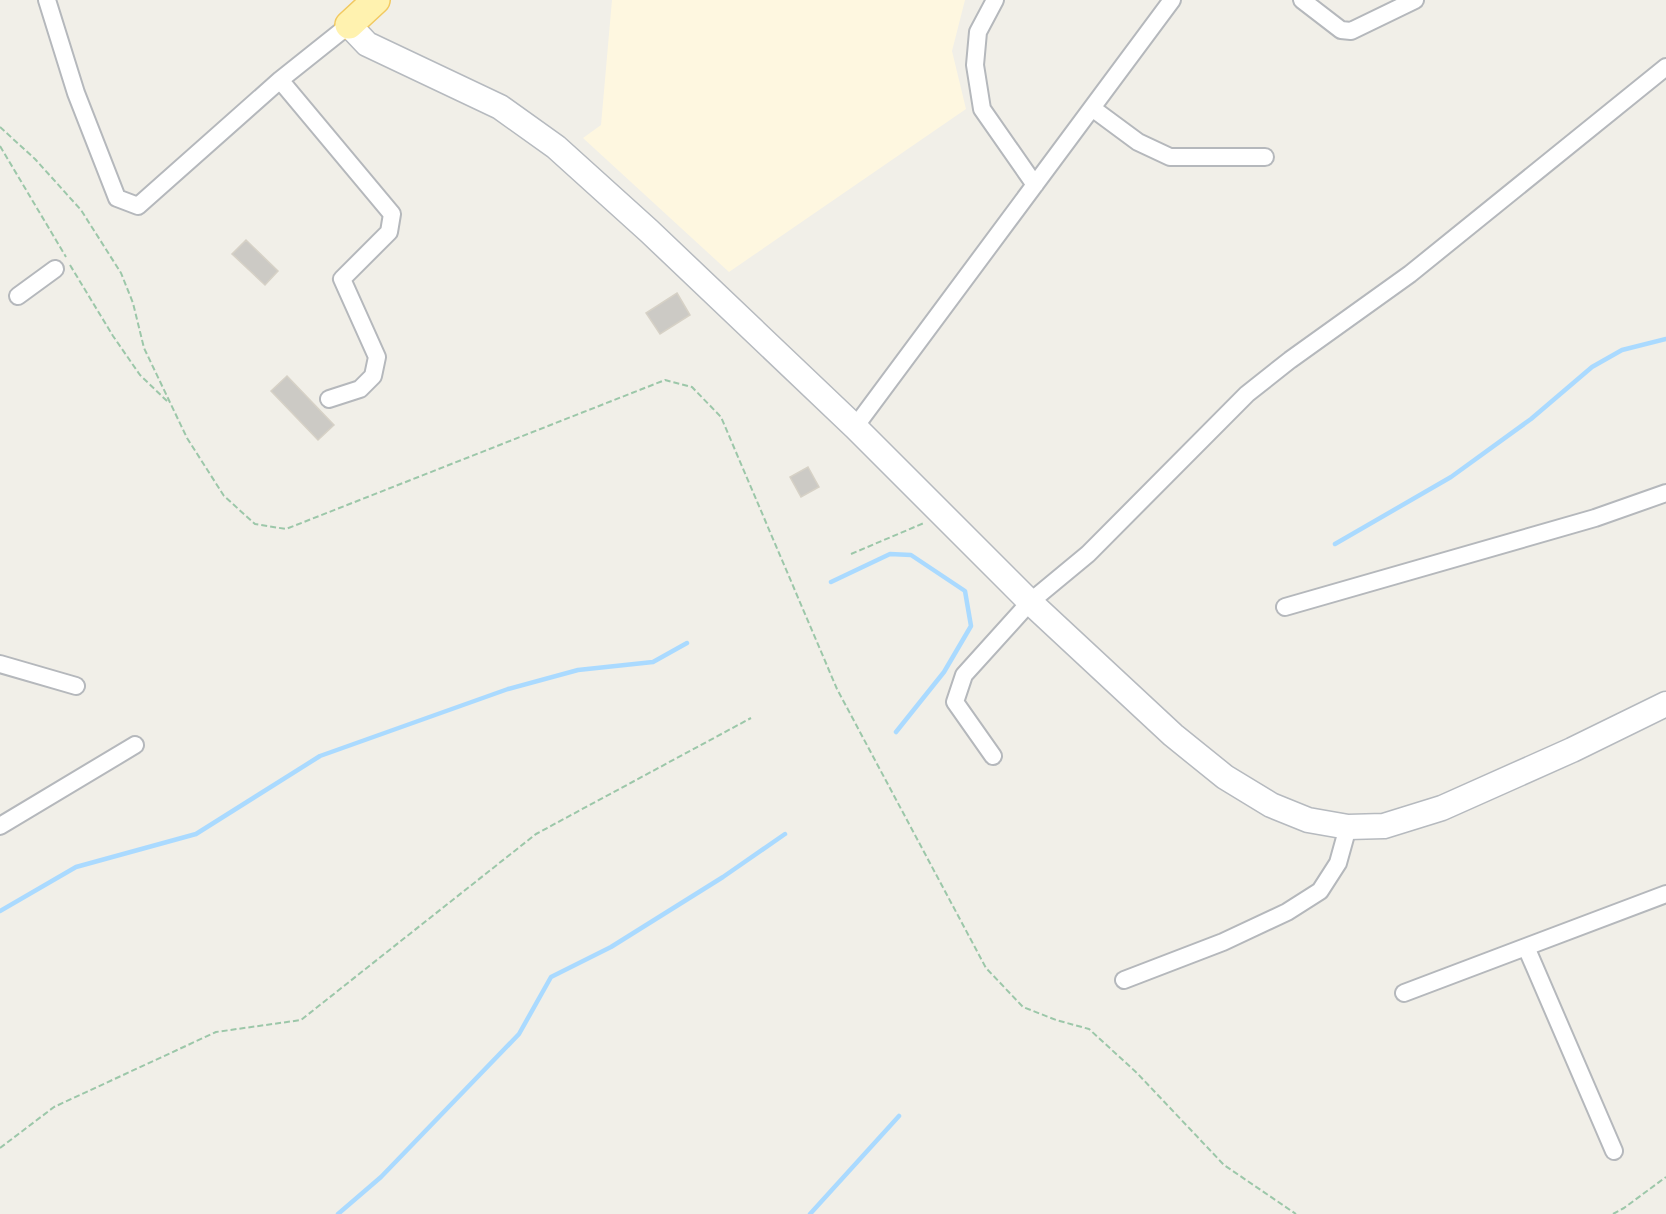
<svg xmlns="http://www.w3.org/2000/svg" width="1666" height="1214" font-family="Ubuntu,sans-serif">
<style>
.commercial{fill:#fef7e0}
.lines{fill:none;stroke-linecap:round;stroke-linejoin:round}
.stream{stroke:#aadaff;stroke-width:4.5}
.building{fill:#cccac5;stroke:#d6d1c6;stroke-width:1.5}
.street-casing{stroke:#b5b8bc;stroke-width:20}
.secondary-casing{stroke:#b6babf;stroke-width:27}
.primary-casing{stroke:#f2c960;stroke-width:30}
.path{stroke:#9cc7a9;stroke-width:2;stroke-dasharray:6 3;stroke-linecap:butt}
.street{stroke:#fff;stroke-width:16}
.secondary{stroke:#fff;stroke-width:24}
.primary{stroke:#fff2af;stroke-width:27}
</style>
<rect width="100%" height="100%" fill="#f1efe8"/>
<!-- commercial -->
<path class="commercial" d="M612,0H965L952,51L966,109L729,272L583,138L601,125Z"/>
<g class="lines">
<!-- stream -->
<path class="stream" d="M1335,544L1451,477L1531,419L1592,367L1622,350L1666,339
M831,582L890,554L911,555L965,591L971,626L944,672L896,732
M0,911L76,867L196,834L320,756L508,689L578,670L653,662L687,643
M338,1214L381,1177L519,1034L551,977L611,947L723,877L785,834
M810,1214L899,1116"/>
</g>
<!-- building -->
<path class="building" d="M246,240L278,271L265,285L232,254Z
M677,293L690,315L660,334L646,313Z
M287,376L334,425L318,440L271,391Z
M808,467L819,487L801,497L790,477Z"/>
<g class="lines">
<defs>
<path id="street" d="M47,0L76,93L117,198L138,206L280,80L349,25
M995,0L978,32L975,65L982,109L1035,185
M1302,0L1341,30L1351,31L1415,0
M280,80L392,214L389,232L342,279L377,357L373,376L360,389L329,399
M1092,108L1138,142L1170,157H1265
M18,296L55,269
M855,427L1172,0
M1285,607L1595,518L1666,493
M0,664L76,686
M993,756L955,702L964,675L1030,602L1088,554L1247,394L1290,360L1410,274L1666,67
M0,826L135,745
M1526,947L1614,1151
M1124,980L1223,942L1287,912L1320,891L1338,863L1348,827
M1404,993L1666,894"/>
<path id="secondary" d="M349,25L367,44L500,107L556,147L649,231L855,427L1030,602L1173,735L1225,777L1271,805L1308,820L1348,827L1384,826L1442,808L1572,750L1666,704"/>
<path id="primary" d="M349,25L376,0"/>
</defs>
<!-- street casing -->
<use href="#street" class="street-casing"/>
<!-- secondary casing -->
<use href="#secondary" class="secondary-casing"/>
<!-- primary casing -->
<use href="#primary" class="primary-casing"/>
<!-- path -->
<path class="path" d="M0,127L35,159L81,210L121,273L133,303L144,348L187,438L224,496L255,524L286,529L665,380L692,387L721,417L837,689L986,968L1023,1007L1056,1020L1089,1029L1137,1073L1224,1165L1296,1214
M0,146L66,257
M70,265L113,336L140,375L169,403
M851,554L924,523
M0,1148L54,1107L216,1032L301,1020L536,834L751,718
M1613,1214L1624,1208L1666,1177"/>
<!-- street -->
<use href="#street" class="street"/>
<!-- secondary -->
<use href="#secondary" class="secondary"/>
<!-- primary -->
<use href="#primary" class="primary"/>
</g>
</svg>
